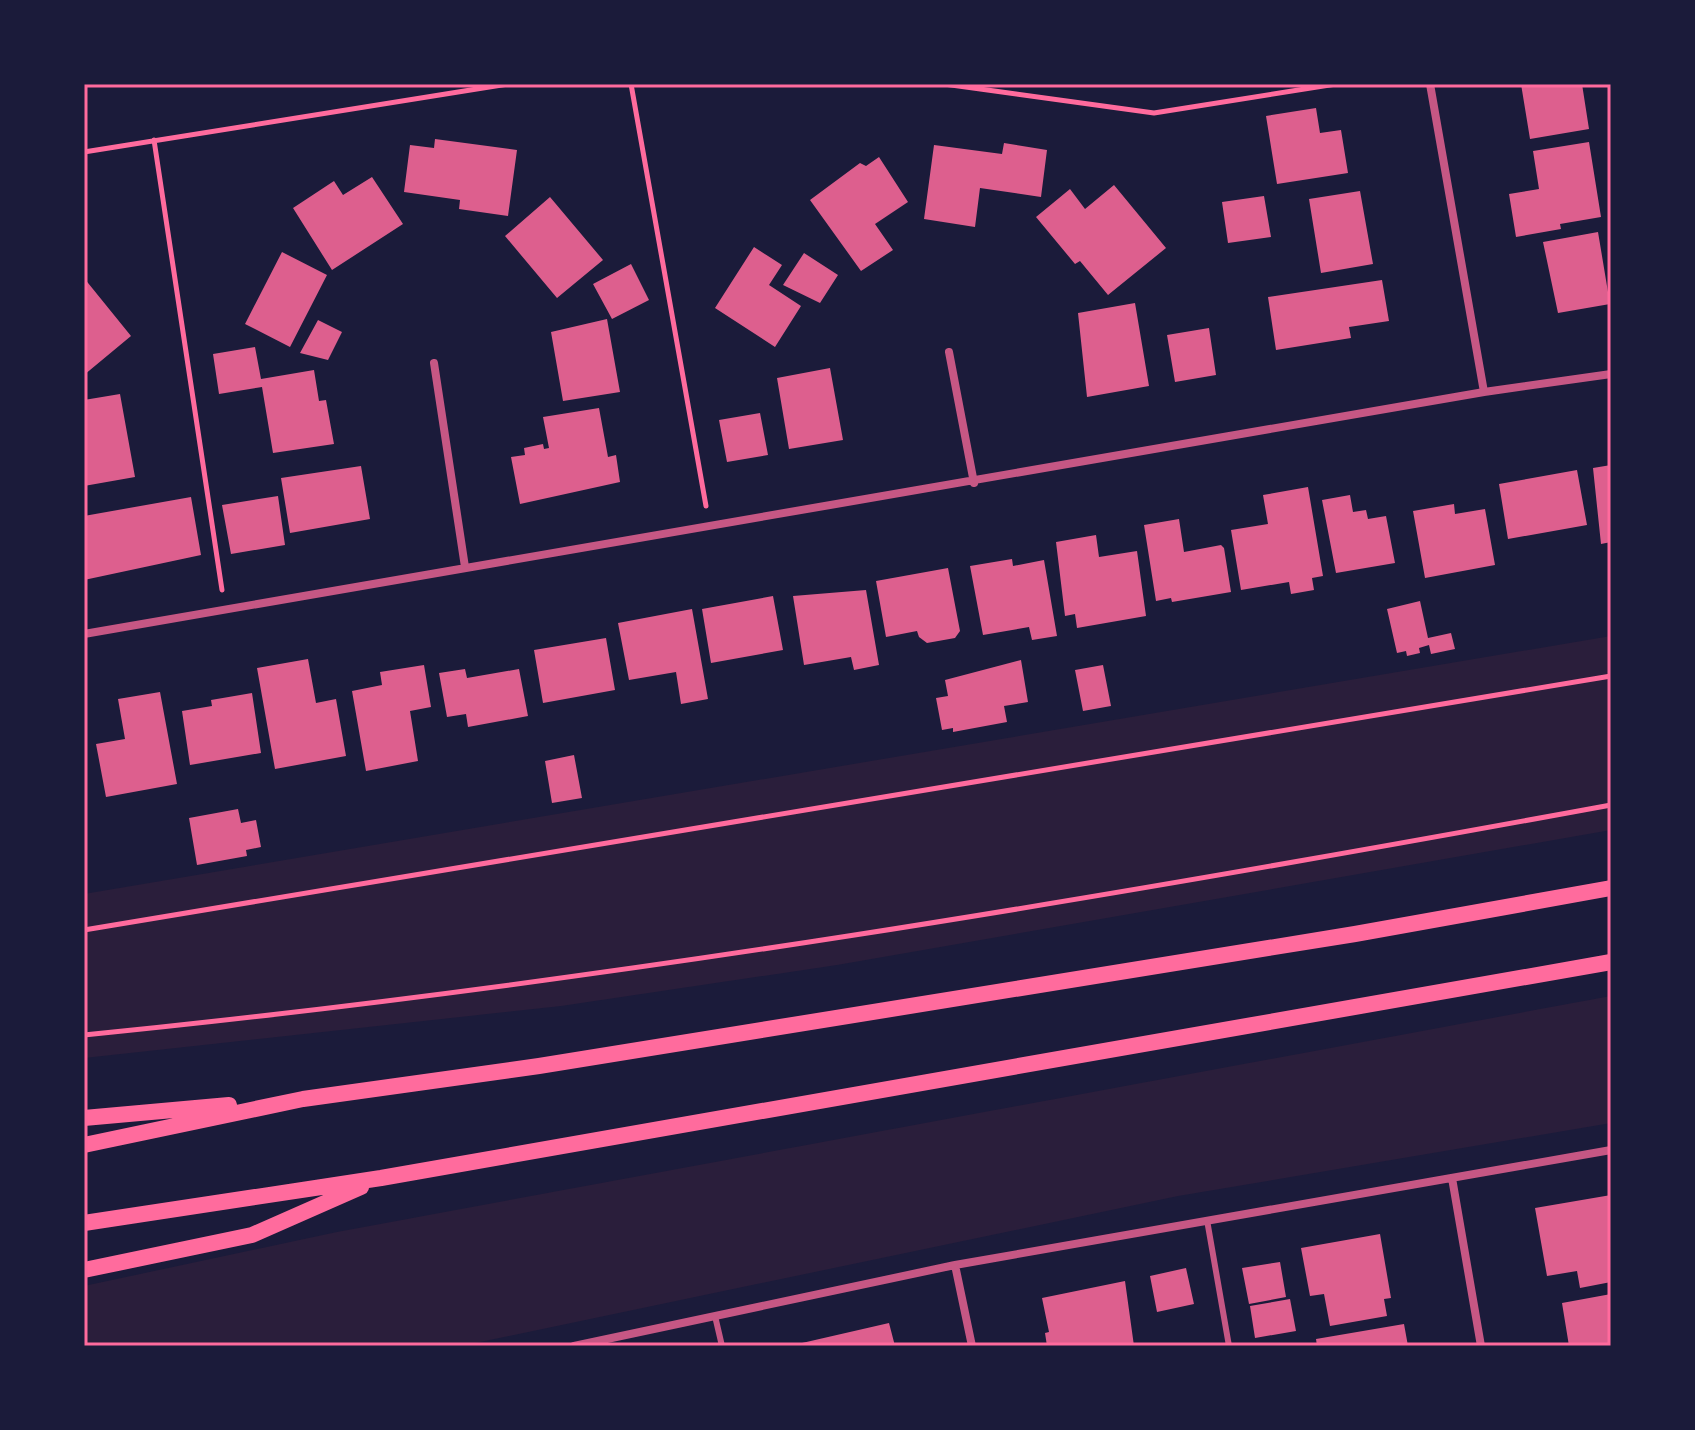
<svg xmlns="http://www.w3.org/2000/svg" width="1695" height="1430" font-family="Montserrat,sans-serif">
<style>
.green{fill:#2a1e3b}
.building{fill:#dd5f8e}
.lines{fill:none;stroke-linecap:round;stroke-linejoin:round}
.path{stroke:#ff6b9d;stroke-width:5}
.service{stroke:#c65784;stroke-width:6}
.minor{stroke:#c65784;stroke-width:8}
.secondary{stroke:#ff6b9d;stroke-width:16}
.neatline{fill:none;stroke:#ff6b9d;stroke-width:3}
</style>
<rect width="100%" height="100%" fill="#1b1b3a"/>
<!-- green -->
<path class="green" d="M1611,636V830L837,965L561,1006L84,1058V894Z
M1611,996V1123L1178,1196L461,1346H84V1286L337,1232Z"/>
<!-- building -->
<path class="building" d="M1521,84H1582L1589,129L1530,139Z
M1316,108L1320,133L1341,130L1348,173L1277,184L1266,116Z
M435,139L517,150L508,216L459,209L460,200L404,192L410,145L434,148Z
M1589,142L1601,217L1560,224L1561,229L1516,237L1509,194L1539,189L1533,151Z
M1004,143L1047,150L1041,197L980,188L975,227L924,219L934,145L1002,154Z
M879,157L908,202L875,224L893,250L861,271L810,200L860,163L866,166Z
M372,177L403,224L332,270L293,208L334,181L343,195Z
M1114,185L1166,248L1108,295L1080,261L1075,264L1036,217L1070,189L1085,209Z
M1360,191L1373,264L1321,273L1309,199Z
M1264,196L1271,237L1228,243L1222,202Z
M550,197L603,260L557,298L505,236Z
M1598,232L1610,304L1558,313L1543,242Z
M754,247L782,265L769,285L801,306L775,347L715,308Z
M282,252L327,275L290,347L245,324Z
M804,253L838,275L820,303L783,285Z
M631,264L649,300L612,319L593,284Z
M84,278L131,336L84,375Z
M1382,280L1389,321L1349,327L1351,338L1276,350L1268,297Z
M1135,303L1149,386L1087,397L1078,313Z
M607,319L620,392L563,401L551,332Z
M318,320L342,332L328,360L300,353Z
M1209,328L1216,375L1175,382L1167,335Z
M255,347L261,379L314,370L319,401L326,400L334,444L273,453L262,387L219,394L213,354Z
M830,368L843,440L789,449L777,378Z
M120,394L135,477L84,486V400Z
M599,408L608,457L616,455L620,482L520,504L511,457L525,455L524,448L543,444L544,449L549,448L543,417Z
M760,413L768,455L727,462L719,420Z
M1611,465V542L1601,544L1593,468Z
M361,466L370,519L290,533L281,478Z
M1577,470L1587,525L1508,539L1499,484Z
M1308,487L1323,576L1312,578L1314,590L1291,594L1289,582L1241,590L1231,530L1268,524L1263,495Z
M1350,495L1353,512L1366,510L1368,519L1386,516L1395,563L1336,573L1322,500Z
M278,496L285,545L231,554L222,505Z
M191,497L201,555L84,580V516Z
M1454,504L1455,514L1485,509L1495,565L1425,578L1413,511Z
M1179,519L1184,552L1221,545L1224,548L1231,592L1172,602L1171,598L1156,601L1144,525Z
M1096,535L1099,557L1137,551L1146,616L1077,628L1075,614L1065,616L1056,542Z
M1012,559L1013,566L1044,560L1057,636L1032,640L1029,627L983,635L970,566Z
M948,568L960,631L955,638L927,643L919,637L917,631L886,637L876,581Z
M866,590L879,665L854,670L851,657L804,665L793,596Z
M773,596L783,650L711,663L702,609Z
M1420,601L1428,638L1451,633L1455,649L1431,654L1429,645L1419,648L1420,653L1407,656L1406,651L1397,653L1387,609Z
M692,609L708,699L681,704L676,672L629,680L618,623Z
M606,638L615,690L543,703L534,650Z
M308,659L316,703L336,699L346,756L275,769L257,668Z
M1021,660L1028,702L1004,706L1007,722L953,732V728L942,730L936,698L948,696L945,680Z
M424,665L431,707L410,711L418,761L366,771L352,691L382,685L380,672Z
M1103,665L1111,706L1083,711L1075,670Z
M465,669L467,678L519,669L528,716L468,727L466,714L447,717L439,673Z
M160,692L177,784L106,797L96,744L125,739L118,699Z
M252,693L261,753L190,765L182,711L212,706L211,700Z
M574,755L582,798L552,803L545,761Z
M238,809L241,823L256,820L261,847L246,850L247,856L197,865L189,818Z
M1611,1195V1282L1580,1288L1577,1271L1547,1276L1535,1208Z
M1380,1234L1391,1298L1384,1299L1387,1316L1330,1326L1324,1294L1310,1296L1301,1248Z
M1280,1262L1286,1297L1249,1304L1242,1268Z
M1186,1268L1194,1304L1157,1312L1150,1276Z
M1125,1281L1134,1346H1047L1045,1333L1049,1332L1042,1298Z
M1611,1294V1346H1569L1562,1303Z
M1290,1299L1296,1331L1255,1338L1250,1306Z
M889,1323L895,1346H802V1343Z
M1404,1324L1408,1346H1317L1316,1339Z"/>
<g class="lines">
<!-- path -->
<path class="path" d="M631,84L706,506
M944,84L1154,113L1336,84
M154,140L222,590
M84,152L508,84
M84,930L1611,676
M84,1035C596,984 1105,898 1611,805"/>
<!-- service -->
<path class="service" d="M1207,1220L1229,1346
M715,1316L722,1346"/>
<!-- minor -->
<path class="minor" d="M1430,84L1484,392
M949,352L974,483
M434,363L465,567
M84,634L1484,392L1611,374
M1452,1178L1481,1346
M955,1265L972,1346
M574,1346L955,1265L1611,1150"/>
<!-- secondary -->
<path class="secondary" d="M84,1118L229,1105
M84,1145L303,1099L539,1066L1355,934L1611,888
M84,1223L381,1178L1611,962
M84,1270L252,1235L361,1187"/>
</g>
<!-- border -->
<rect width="1695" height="1430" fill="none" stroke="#1b1b3a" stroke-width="172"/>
<rect x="86" y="86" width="1523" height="1258" class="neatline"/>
</svg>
